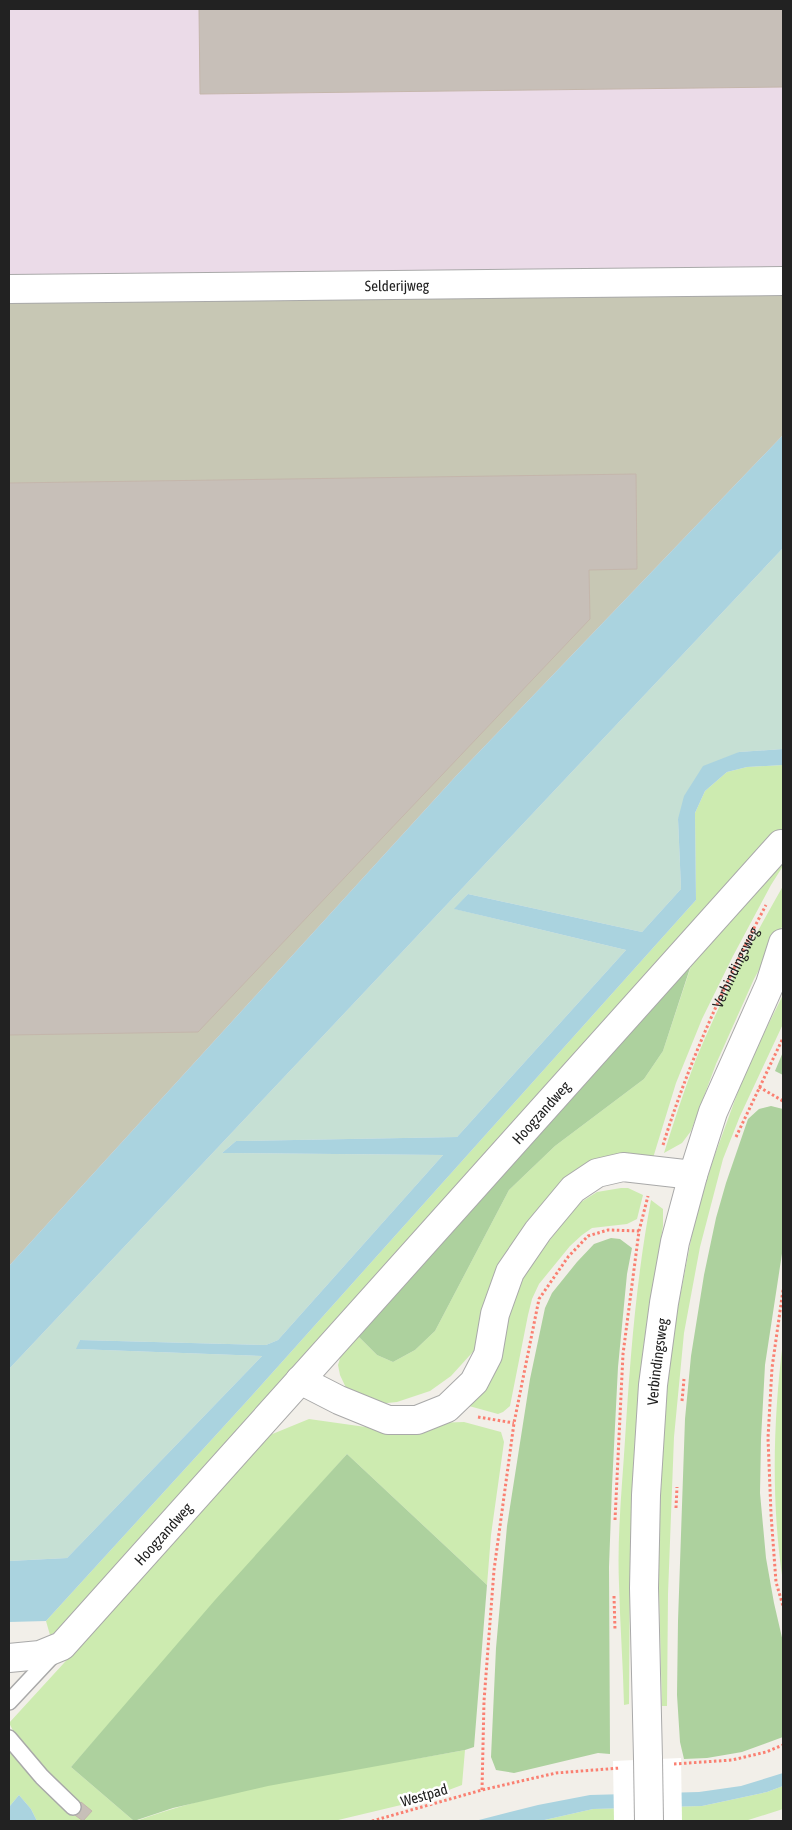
<svg xmlns="http://www.w3.org/2000/svg" width="792" height="1830" font-family="'Asap Condensed',sans-serif">
<style>
.industrial{fill:#ebdbe8}
.construction{fill:#c7c7b4}
.grass{fill:#cdebb0;fill-rule:evenodd}
.forest{fill:#add19e}
.wetland{fill:#c6e0d4}
.water{fill:#aad3df}
.pier{fill:#fff}
.building{fill:#c7bfb8;stroke:#c4b6ab}
.lines{fill:none;stroke-linecap:round;stroke-linejoin:round}
.service-casing{stroke:#a9a9a9;stroke-width:18}
.minor-casing{stroke:#a9a9a9;stroke-width:30}
.tertiary-casing{stroke:#a9a9a9;stroke-width:30}
.path{stroke:#fa8072;stroke-width:3;stroke-dasharray:2.5 2.5;stroke-linecap:butt}
.service{stroke:#fff;stroke-width:15}
.minor{stroke:#fff;stroke-width:28}
.tertiary{stroke:#fff;stroke-width:28}
.tertiary-bridge-casing{stroke:#a9a9a9;stroke-width:30;stroke-linecap:butt}
.tertiary-bridge{stroke:#fff;stroke-width:28}
.labels{text-anchor:middle;dominant-baseline:central;stroke-width:5;stroke-linejoin:round;paint-order:stroke}
.street-label{font-size:15px;fill:#222;stroke:#fff}
</style>
<rect width="100%" height="100%" fill="#f2efe9"/>
<!-- industrial -->
<path class="industrial" d="M9,9H783V498L9,1329Z"/>
<!-- construction -->
<path class="construction" d="M783,290V435L456,776L9,1266V300Z"/>
<!-- grass -->
<path class="grass" d="M783,765V845L67,1626L50,1635L46,1621L247,1401L696,900L695,813L705,791L727,772L747,767Z
M783,855V866L771,885L733,956L702,1019L676,1083L653,1158H608L593,1163L576,1174L555,1194L512,1246L492,1285L481,1343L451,1376L430,1391L397,1402L368,1405L355,1398L347,1390L340,1375L338,1365L341,1355L354,1329L704,941L768,878ZM691,966L663,1051L644,1079L555,1146L509,1190L435,1331L415,1350L393,1362L377,1355L357,1335Z
M783,886V925L754,979L716,1064L691,1131L682,1143L664,1153C674,1122 684,1090 696,1059C721,999 751,942 783,886Z
M783,995V1024L740,1116L723,1159L700,1247L684,1333L674,1437L668,1594L667,1706H662L658,1553L665,1405L673,1333L695,1219L713,1160L747,1067Z
M621,1188H628L643,1195L637,1219L627,1224L592,1228L582,1235L570,1246L539,1284L532,1299L528,1315L510,1406L503,1412L498,1414L469,1406L520,1278L578,1204L597,1192Z
M651,1200L663,1209V1226C657,1265 649,1303 644,1342C629,1462 630,1584 629,1704L624,1705C623,1664 620,1624 619,1584C617,1536 622,1488 625,1440C630,1360 636,1280 651,1200Z
M783,1341V1582C771,1503 773,1421 783,1341Z
M309,1419L394,1431L435,1423L464,1422L501,1432L504,1442L491,1535L487,1585L347,1454L71,1767L134,1821H37L31,1809L19,1795L9,1807V1750L25,1768L53,1780L36,1757L16,1736L9,1723L140,1580L242,1463L270,1435Z
M465,1750L462,1785L422,1800L334,1821H136C239,1784 357,1770 465,1750Z
M783,1786V1809L745,1821H540L593,1809L702,1806L767,1792Z"/>
<!-- forest -->
<path class="forest" d="M691,965L663,1051L644,1079L555,1146L509,1190L435,1331L415,1350L393,1362L377,1355L357,1335Z
M783,1052V1075L775,1071Z
M771,1106L783,1109V1247L765,1365L761,1439L760,1493L766,1558L774,1603L783,1642V1737L742,1752L707,1758L684,1759L680,1742L677,1695L678,1621L685,1419L691,1356L704,1275L716,1218L726,1183L748,1119L759,1109Z
M611,1238L620,1239L632,1248L627,1274L618,1367L612,1486L609,1567L610,1754L598,1753L514,1773L496,1770L491,1757L496,1648L507,1526L530,1379L545,1308L552,1293L577,1262L594,1244Z
M347,1454L487,1585L474,1747L465,1750L268,1786L173,1808L134,1821L71,1767L215,1600Z"/>
<!-- wetland -->
<path class="wetland" d="M783,548V749L739,752L678,819L681,889L642,932L468,894L455,909L626,950L457,1137L236,1141L222,1153L443,1155L278,1340L266,1345L80,1340L77,1349L262,1356L67,1558L9,1561V1369Z"/>
<!-- water -->
<path class="water" d="M783,435V548L9,1369V1266L456,776Z
M783,749V765L747,767L727,772L705,791L695,813L696,900L247,1401L46,1621L9,1622V1561L67,1558L262,1356L76,1349L80,1340L266,1345L278,1340L443,1155L222,1153L236,1141L457,1137L626,950L454,909L468,894L642,932L681,889L678,819L684,796L703,766L739,752Z
M783,1773V1786L767,1792L702,1806L593,1809L540,1821H475L538,1805L590,1795L699,1792L741,1786Z
M19,1795L31,1809L37,1821H9V1807Z"/>
<!-- pier -->
<path class="pier" d="M681,1758L682,1821H614L613,1761Z"/>
<!-- building -->
<path class="building" d="M199,9H783V87L200,94Z
M636,474L637,569L589,570L590,619L198,1032L9,1035V483Z
M81,1802L92,1811L83,1821L72,1813Z"/>
<g class="lines">
<defs>
<path id="service" d="M9,1702L54,1654
M9,1738L42,1777L73,1807"/>
<g id="minor">
<path id="s2" d="M9,289L783,281"/>
<path d="M300,1380L339,1400L388,1420H417L447,1408L474,1382L488,1355L495,1314L510,1272L538,1231L573,1189L597,1173L623,1167L693,1175"/>
<path id="s3" d="M9,1658L40,1655L62,1646L781,844"/>
</g>
<g id="tertiary">
<path id="s4" d="M648,1759L644,1588L646,1495L653,1385L664,1303L675,1242L693,1175L713,1112L770,984L783,943"/>
</g>
</defs>
<!-- service casing -->
<use href="#service" class="service-casing"/>
<!-- minor casing -->
<use href="#minor" class="minor-casing"/>
<!-- tertiary casing -->
<use href="#tertiary" class="tertiary-casing"/>
<!-- path -->
<g class="path">
<path d="M759,1087L783,1101"/>
<path d="M736,1137L783,1038"/>
<path id="s1" d="M663,1145C689,1061 725,983 766,905"/>
<path d="M783,1290L772,1368L768,1438L771,1514L776,1582L783,1606"/>
<path d="M682,1401L684,1379"/>
<path d="M478,1417L514,1423"/>
<path d="M676,1508L677,1487"/>
<path d="M615,1520L623,1354L639,1231L648,1196"/>
<path d="M614,1596L615,1630"/>
<path d="M674,1764L732,1760L766,1752L783,1745"/>
<path d="M482,1790L484,1701L494,1570L514,1423L539,1299L568,1257L588,1236L608,1230L639,1231"/>
<path d="M372,1821L482,1790L556,1773L620,1768"/>
</g>
<!-- service -->
<use href="#service" class="service"/>
<!-- minor -->
<use href="#minor" class="minor"/>
<!-- tertiary -->
<use href="#tertiary" class="tertiary"/>
<defs>
<path id="tertiary-bridge" d="M648,1759L649,1821"/>
</defs>
<!-- tertiary-bridge casing -->
<use href="#tertiary-bridge" class="tertiary-bridge-casing"/>
<!-- tertiary-bridge -->
<use href="#tertiary-bridge" class="tertiary-bridge"/>
</g>
<g class="labels">
<!-- street labels -->
<g class="street-label">
<text stroke="none"><textPath href="#s2" startOffset="388">Selderijweg</textPath></text>
<text stroke="none"><textPath href="#s1" startOffset="192">Verbindingsweg</textPath></text>
<text stroke="none"><textPath href="#s3" startOffset="772">Hoogzandweg</textPath></text>
<text stroke="none"><textPath href="#s4" startOffset="398">Verbindingsweg</textPath></text>
<text stroke="none"><textPath href="#s3" startOffset="206">Hoogzandweg</textPath></text>
<text transform="translate(424 1795) rotate(-16)">Westpad</text>
</g>
</g>
<!-- border -->
<rect width="792" height="1830" fill="none" stroke="#222222" stroke-width="20"/>
</svg>
